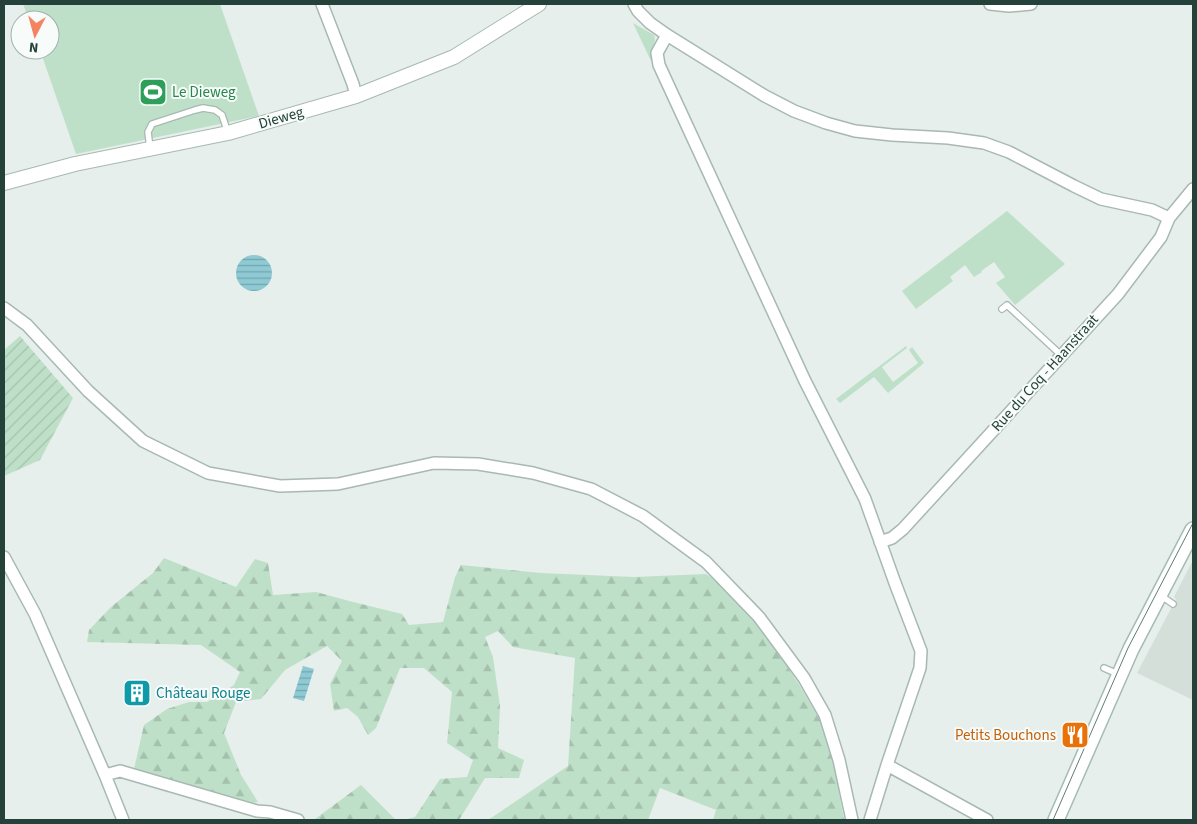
<svg xmlns="http://www.w3.org/2000/svg" width="1197" height="824" font-family="'Source Sans 3',sans-serif">
<style>
.built{fill:#d4dfda}
.grass{fill:#bfe0c8}
.forest{fill:url(#forest-firs)}
.garden{fill:url(#garden-furrows)}
.water{fill:url(#water-rules)}
.lines{fill:none;stroke-linecap:round;stroke-linejoin:round}
.service-casing{stroke:#a8b8b2;stroke-width:8}
.minor-casing{stroke:#a8b8b2;stroke-width:14}
.tertiary-casing{stroke:#a8b8b2;stroke-width:16}
.secondary-casing{stroke:#a4bbb3;stroke-width:18}
.service{stroke:#fff;stroke-width:5.5}
.minor{stroke:#fff;stroke-width:11}
.tertiary{stroke:#fff;stroke-width:14}
.secondary{stroke:#fff;stroke-width:15}
.tram{stroke:#5f7d75;stroke-width:1}
.labels{text-anchor:middle;dominant-baseline:central;stroke-width:4;stroke-linejoin:round;paint-order:stroke}
.leisure-label{font-size:15px;fill:#27864d;stroke:#f7fbf9;text-anchor:start}
.street-label{font-size:15px;fill:#24423a;stroke:#f7fbf9}
.culture-label{font-size:15px;fill:#0d838f;stroke:#f7fbf9;text-anchor:start}
.food-label{font-size:15px;fill:#c56008;stroke:#f7fbf9;text-anchor:end}
</style>
<defs>
<pattern id="forest-firs" width="22" height="20" patternUnits="userSpaceOnUse" patternTransform="scale(1.25)"><rect width="22" height="20" fill="#bfe0c8"/><path d="M5 1l3.5 6h-7zM16 11l3.5 6h-7z" fill="#a4c1ad"/></pattern>
<pattern id="garden-furrows" width="10" height="10" patternUnits="userSpaceOnUse" patternTransform="scale(1.25)"><rect width="10" height="10" fill="#bfe0c8"/><path d="M-1 1l2-2M0 10L10 0M9 11l2-2" fill="none" stroke="#a4c1ad"/></pattern>
<pattern id="water-rules" width="6" height="5" patternUnits="userSpaceOnUse" patternTransform="scale(1.25)"><rect width="6" height="5" fill="#8ec9d4"/><path d="M0 2.5h6" fill="none" stroke="#74a5ad"/></pattern>
</defs>
<rect width="100%" height="100%" fill="#e6efeb"/>
<!-- built -->
<path class="built" d="M1193,560V700L1137,673L1176,599L1174,597Z"/>
<!-- grass -->
<path class="grass" d="M23,4H220L259,116L76,154L40,50H50V20H29Z
M633,23L654,35C657,42 652,46 651,53C651,54 651,60 651,61Z
M1007,211L1065,264L1015,305L996,283L1005,277L994,262L981,271L982,272L974,277L965,265L950,277L953,281L916,309L902,291Z
M906,346L907,348L882,367L893,382L918,363L909,350L912,347L924,363L888,393L874,377L840,403L836,399Z"/>
<!-- forest -->
<path class="forest" d="M164,558L236,587L255,559L268,563L273,595L316,592L353,602L402,614L409,625L443,622L455,577L461,565L541,573L634,577L706,574L724,586L769,639L800,686L821,722L834,766L844,820H713L716,810L660,788L648,820H488L568,766L575,658L513,647L498,631L485,637L493,657L500,706L498,748L524,760L519,778H485L459,820H403L415,817L440,779L467,777L473,760L447,743L452,692L424,668H400L376,728L368,735L358,717L347,708L334,711L330,684L342,661L327,646L285,670L261,699L236,702L224,733L241,775L258,802L248,803L134,769L144,725L167,709L189,702H207L234,685L240,672L201,645L87,642L89,630L111,607L153,573Z
M361,785L396,820L315,819Z"/>
<!-- garden -->
<path class="garden" d="M20,336L73,398L40,460L4,476V350Z"/>
<!-- water -->
<path class="water" d="M236 273a18 18 0 1 1 36 0a18 18 0 1 1-36 0Z
M303,666L314,669L304,701L293,698Z"/>
<g class="lines">
<defs>
<path id="service" d="M150,149L148,132L152,124L195,110L203,108L215,110L222,115L228,133
M1002,309L1007,305L1061,355
M1160,595L1173,604
M1104,668L1118,674"/>
<path id="minor" d="M322,4L353,84L356,96
M634,4L638,11L650,23L667,35L765,96L794,111L826,123L855,131L892,135L948,138L984,143L1009,152L1074,186L1101,199L1152,210L1169,218
M990,4L1009,6L1031,4
M667,35L657,53L659,65L805,381L865,499L895,583L921,651L920,668L887,765L870,820
M4,308L27,325L88,391L143,441L208,473L280,486L338,484L434,463L478,464L533,473L591,489L643,516L706,562L759,617L804,678L825,715L839,760L852,820
M880,542L892,538L903,529L1118,294L1161,237L1169,218L1193,189
M4,557L35,614L105,775L123,820
M887,765L987,820
M105,775L120,771L257,811L270,812L298,820"/>
<path id="tertiary" d="M4,183L75,164L228,133L356,96L454,57L539,4"/>
<path id="secondary" d="M1056,820L1131,649L1193,530"/>
</defs>
<!-- service casing -->
<use href="#service" class="service-casing"/>
<!-- minor casing -->
<use href="#minor" class="minor-casing"/>
<!-- tertiary casing -->
<use href="#tertiary" class="tertiary-casing"/>
<!-- secondary casing -->
<use href="#secondary" class="secondary-casing"/>
<!-- service -->
<use href="#service" class="service"/>
<!-- minor -->
<use href="#minor" class="minor"/>
<!-- tertiary -->
<use href="#tertiary" class="tertiary"/>
<!-- secondary -->
<use href="#secondary" class="secondary"/>
<!-- tram -->
<path class="tram" d="M1053,820L1128,648L1193,523"/>
</g>
<!-- icons -->
<defs>
<symbol id="stadium-square" viewBox="-11 -11 22 22"><rect x="-9" y="-9" width="18" height="18" rx="4" fill="#2e9e5b" stroke="#f7fbf9"/><path d="M0-5a6.5 5 0 1 0 0 10a6.5 5 0 1 0 0-10ZM-3.5-1.8h7v3.6h-7Z" fill="#fff"/></symbol>
<symbol id="building-square" viewBox="-11 -11 22 22"><rect x="-9" y="-9" width="18" height="18" rx="4" fill="#0f9aa8" stroke="#f7fbf9"/><path d="M-4-6H4V6H1V3H-1V6H-4ZM-2.5-4.3h1.7v1.8h-1.7ZM.8-4.3h1.7v1.8H.8ZM-2.5-1h1.7V.8h-1.7ZM.8-1h1.7V.8H.8Z" fill="#fff"/></symbol>
<symbol id="restaurant-square" viewBox="-11 -11 22 22"><rect x="-9" y="-9" width="18" height="18" rx="4" fill="#e8710a" stroke="#f7fbf9"/><path d="M-5-6h1v4h1v-4h1v4h1v-4h1v5L-1.5 .5V6h-2V.5L-5-1ZM5-6V6H3V1.5H1.5Q1.5-4 5-6Z" fill="#fff"/></symbol>
</defs>
<g fill-rule="evenodd">
<use href="#stadium-square" x="137" y="76" width="32" height="32"/>
<use href="#building-square" x="121" y="677" width="32" height="32"/>
<use href="#restaurant-square" x="1059" y="719" width="32" height="32"/>
</g>
<g class="labels">
<!-- leisure labels -->
<g class="leisure-label">
<text x="172" y="92">Le Dieweg</text>
</g>
<!-- street labels -->
<g class="street-label">
<text transform="translate(281 118) rotate(-16)">Dieweg</text>
<text transform="translate(1045 373) rotate(-48)">Rue du Coq - Haanstraat</text>
</g>
<!-- culture labels -->
<g class="culture-label">
<text x="156" y="693">Château Rouge</text>
</g>
<!-- food labels -->
<g class="food-label">
<text x="1056" y="735">Petits Bouchons</text>
</g>
</g>
<!-- border -->
<rect width="1197" height="824" fill="none" stroke="#24423a" stroke-width="10"/>
<!-- north arrow -->
<g transform="translate(35 35) rotate(186)"><circle r="24" fill="#f7fbf9" stroke="#a3b1ad"/>
<path d="M0-4L9 19L0 12L-9 19Z" fill="#f4845f"/>
<text y="-8" font-size="14" font-weight="bold" text-anchor="middle" fill="#24423a">N</text>
</g>
</svg>
